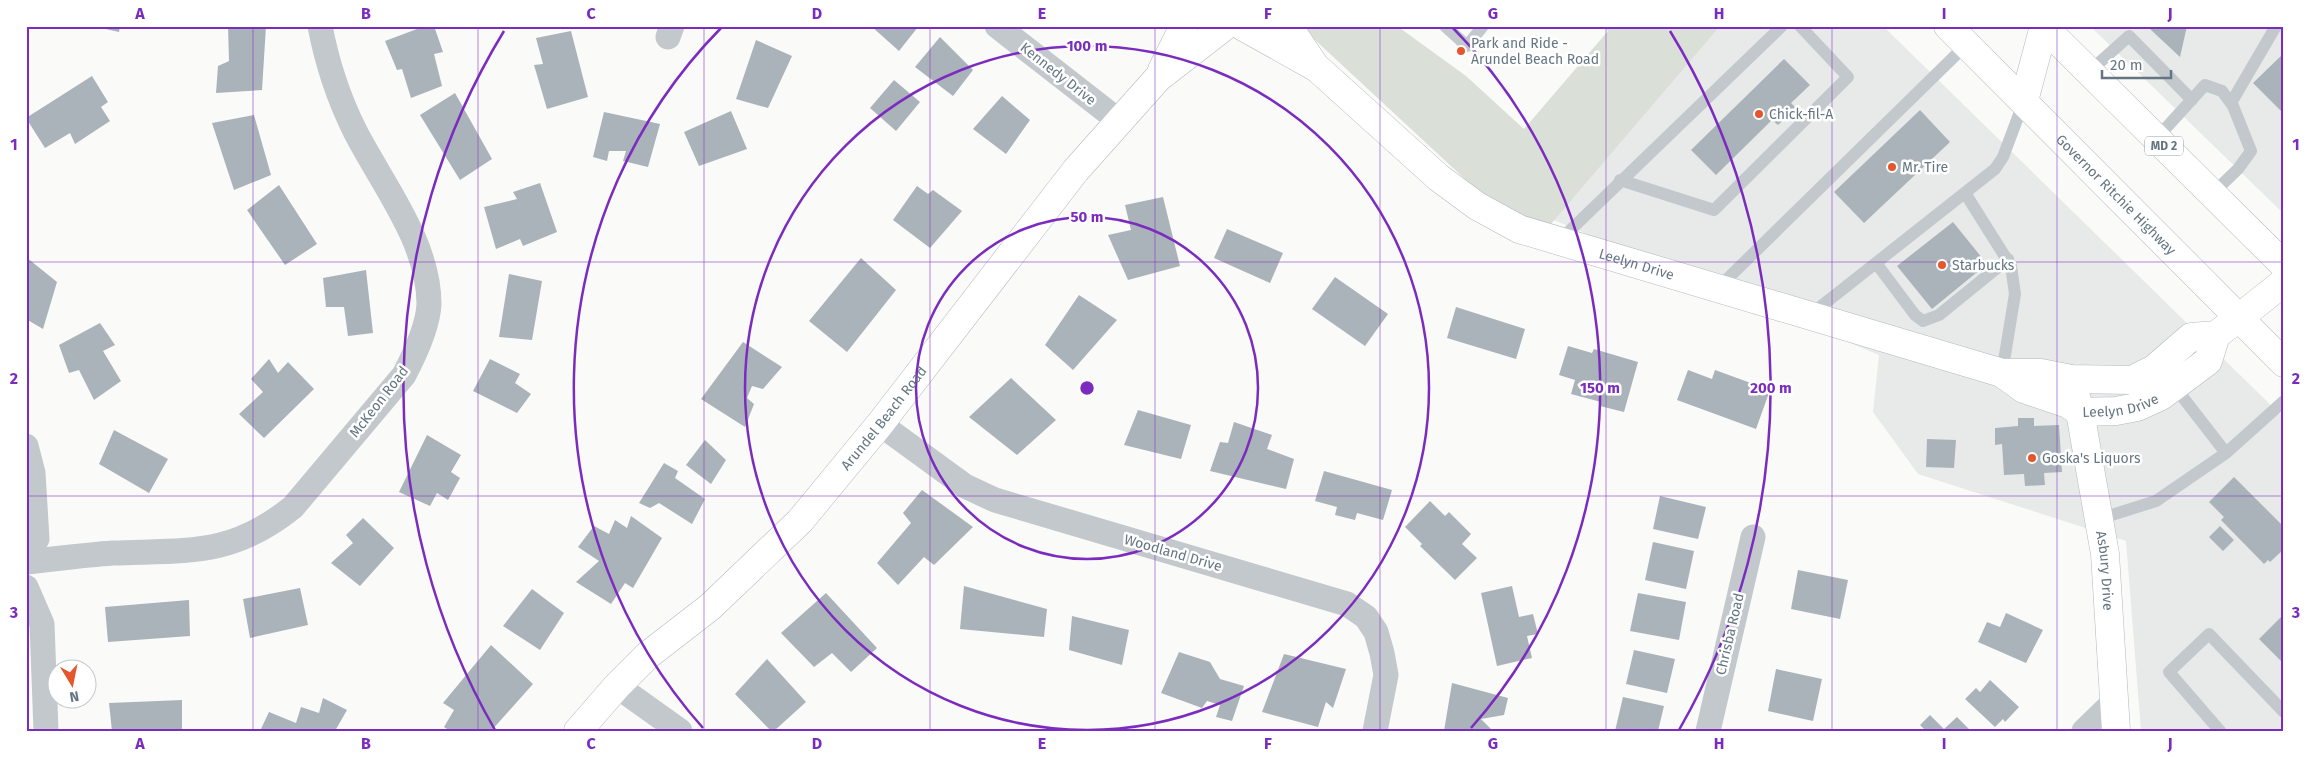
<svg xmlns="http://www.w3.org/2000/svg" width="2310" height="757" font-family="'Fira Sans',sans-serif">
<style>
.built{fill:#e8e9e9}
.green{fill:#dadfd7}
.building{fill:#aab3b9}
.lines{fill:none;stroke-linecap:round;stroke-linejoin:round}
.secondary-casing{stroke:#b3babf;stroke-width:29}
.primary-casing{stroke:#b5babe;stroke-width:29}
.highway-casing{stroke:#b4b9bd;stroke-width:29}
.lane{stroke:#c3c8cc;stroke-width:12}
.street{stroke:#c3c8cc;stroke-width:25}
.secondary{stroke:#fff;stroke-width:28}
.primary{stroke:#fff;stroke-width:28}
.highway{stroke:#fff;stroke-width:28}
.grid{fill:none;stroke:#7b2cbf;stroke-width:1;stroke-opacity:0.55}
.ring{fill:none;stroke:#7b2cbf;stroke-width:2.5}
.poi-dot{fill:#e4572e;stroke:#fff;stroke-width:2}
.labels{text-anchor:middle;dominant-baseline:central;stroke-width:5;stroke-linejoin:round;paint-order:stroke}
.shield{fill:#fff;stroke:#939fa8;stroke-width:1}
.shield-label{font-size:12px;font-weight:bold;fill:#657683}
.poi-label{font-size:14px;fill:#657683;stroke:#fff;text-anchor:start}
.street-label{font-size:14px;fill:#657683;stroke:#fff}
.centre{fill:#7b2cbf;stroke:#fff;stroke-width:2.5}
.ring-label{font-size:15px;text-anchor:middle;font-weight:bold;fill:#7b2cbf;stroke:#fff;stroke-width:5;stroke-linejoin:round;paint-order:stroke}
.neatline{fill:none;stroke:#7b2cbf;stroke-width:2}
.grid-label{font-size:16px;text-anchor:middle;font-weight:bold;fill:#7b2cbf}
</style>
<rect width="100%" height="100%" fill="#fafaf8"/>
<!-- built -->
<path class="built" d="M1699,26H1883L2284,418V731H2141L2126,541L1918,474L1873,412L1879,355L1544,216Z
M2090,26H2284V214Z"/>
<!-- green -->
<path class="green" d="M1300,26H1397L1466,76L1524,129L1608,31L1603,26H1720L1550,225L1508,219Z"/>
<!-- building -->
<path class="building" d="M92,26H120L119,32Z
M228,26H266L262,90L216,93L218,66L229,61Z
M425,26H434L443,52L434,54L442,86L411,98L402,69L397,70L385,41Z
M871,26H917L918,27L899,51Z
M2151,26H2187L2180,57L2150,29Z
M571,31L588,97L547,109L534,65L543,64L536,38Z
M940,37L973,70L953,96L915,67Z
M756,40L792,56L768,108L736,99Z
M2284,53V114L2253,83Z
M1784,59L1810,85L1791,103L1796,108L1778,125L1772,120L1716,175L1691,150Z
M92,76L108,102L101,107L110,121L75,144L70,133L45,148L26,118Z
M894,80L920,102L896,131L870,108Z
M455,93L492,159L460,180L420,115Z
M1002,96L1030,120L1006,154L973,129Z
M1920,110L1950,142L1864,223L1834,192Z
M731,111L747,149L699,166L684,132Z
M604,112L660,124L648,167L623,161L626,151H609L607,161L593,157Z
M254,115L271,175L234,190L212,123Z
M540,183L557,232L523,246L520,239L496,249L484,207L517,199L513,192Z
M279,185L317,244L285,265L247,210Z
M917,186L928,194L933,190L962,211L930,248L893,220Z
M1163,197L1180,266L1128,280L1108,235L1131,230L1125,205Z
M1953,222L1987,264L1932,309L1897,266Z
M1227,229L1283,253L1270,283L1214,258Z
M26,257L57,282L43,329L26,319Z
M861,258L896,290L847,352L809,321Z
M366,270L373,333L348,336L344,307H326L323,278Z
M509,274L542,281L532,340L499,337Z
M1335,277L1388,314L1365,346L1312,309Z
M1079,295L1117,320L1073,370L1045,345Z
M1456,307L1525,329L1516,359L1447,338Z
M100,323L115,345L103,351L121,381L94,400L79,370L69,373L59,345Z
M743,342L782,367L763,389L752,386L747,398L754,404L745,427L701,399Z
M1568,346L1592,353L1594,349L1638,362L1624,412L1600,406L1601,402L1571,394L1575,380L1559,375Z
M269,359L278,373L288,362L314,389L264,438L239,414L263,392L251,379Z
M490,359L520,374L515,383L531,394L517,413L473,391Z
M1688,370L1712,379L1715,370L1770,390L1756,429L1677,400Z
M1011,378L1056,420L1017,455L969,417Z
M1138,410L1191,425L1181,459L1124,445Z
M2018,418H2034V426L2059,425L2062,472L2044,473L2045,485L2025,486L2024,474L2004,475L2002,444L1995,445V428L2018,426Z
M1234,422L1272,435L1267,449L1294,459L1286,489L1210,471L1220,442L1228,443Z
M114,430L168,459L149,493L99,464Z
M427,435L461,455L451,472L460,478L448,500L437,493L430,506L399,492Z
M1927,439L1956,440L1954,468L1926,467Z
M705,440L726,460L711,484L686,465Z
M664,463L678,471L675,478L705,499L692,524L659,503L650,508L639,503Z
M1324,471L1392,490L1383,520L1357,513L1355,520L1335,515L1337,507L1315,501Z
M2234,477L2284,527V549L2270,562L2268,560L2264,564L2221,520L2224,517L2209,502Z
M922,490L973,527L934,565L924,557L898,585L877,563L911,523L903,513Z
M1660,496L1706,507L1698,539L1653,529Z
M1430,501L1445,516L1449,512L1471,534L1462,544L1477,558L1455,580L1420,546L1422,544L1405,527Z
M631,516L662,538L633,588L625,583L611,604L576,582L599,561L578,547L594,526L609,534L615,520L627,528Z
M363,518L394,548L360,586L331,563L353,543L346,535Z
M2220,526L2234,540L2223,551L2209,537Z
M1653,542L1694,551L1686,589L1645,580Z
M1798,570L1848,580L1840,619L1791,609Z
M964,586L1047,609L1044,637L960,629Z
M1512,586L1519,617L1533,614L1538,634L1527,636L1532,658L1497,666L1481,593Z
M300,588L308,625L250,638L243,599Z
M532,589L564,613L540,650L503,626Z
M826,593L877,648L851,672L832,653L814,667L781,633Z
M1638,593L1686,602L1679,640L1630,631Z
M189,600L190,636L108,642L105,607Z
M2006,613L2043,630L2026,663L1978,642L1987,622L2000,627Z
M2284,614V664L2259,639Z
M1072,616L1129,630L1122,665L1069,650Z
M491,645L533,684L491,731H450L444,727L454,710L443,703Z
M1634,650L1675,659L1667,693L1626,684Z
M1179,652L1210,662L1220,679L1244,686L1232,721L1216,717L1220,705L1207,701L1202,708L1161,693Z
M1284,654L1346,669L1333,708L1326,702L1318,727L1262,712Z
M767,659L806,702L774,731H771L735,694Z
M1776,669L1822,679L1813,721L1768,711Z
M1990,680L2019,707L2005,722L2003,719L1995,727L1965,699L1976,688L1980,692Z
M1452,683L1508,698L1504,715L1481,719L1493,731H1444Z
M1623,697L1664,706L1658,731H1615Z
M323,698L347,710L335,731H260L269,712L296,723L301,707L319,713Z
M182,700V731H112L109,703Z
M1930,715L1944,729L1957,717L1971,731H1926L1920,725Z"/>
<g class="lines">
<defs>
<g id="secondary">
<path id="s1" d="M1242,26L1317,68L1439,178L1477,206L1519,229L2002,373H2041L2071,379L2132,380L2154,369L2191,337L2216,335L2240,317"/>
<path d="M1288,26L1313,63"/>
<path d="M1162,70L1184,26"/>
<path d="M2024,101L2044,26"/>
<path id="s2" d="M2003,374L2024,389L2068,404L2080,412L2116,411L2137,407L2161,396L2208,361L2216,335"/>
<path id="s3" d="M2071,379L2080,412L2105,554L2116,731"/>
<path id="s4" d="M578,731L617,686L648,655L710,607L800,521L880,424L1076,170L1158,78L1225,26"/>
</g>
<path id="primary" d="M2240,317L2284,282"/>
<g id="highway">
<path id="s5" d="M1948,26L2284,363"/>
<path d="M2043,26L2284,265"/>
</g>
</defs>
<!-- secondary casing -->
<use href="#secondary" class="secondary-casing"/>
<!-- primary casing -->
<use href="#primary" class="primary-casing"/>
<!-- highway casing -->
<use href="#highway" class="highway-casing"/>
<!-- lane -->
<path class="lane" d="M1445,26L1467,46L1483,26
M2089,72L2129,36L2192,100
M2231,103L2276,26
M2156,139L2205,85L2222,91L2233,106L2251,151L2238,169L2212,194
M1620,180L1714,210L1848,77L1800,26
M1965,193L2011,266L2015,294L2002,373
M1559,241L1782,26
M1876,263L1915,315L1923,321L1939,315L2008,259
M1717,289L1967,44
M1810,315L1995,169L2003,157L2024,101
M2174,386L2226,453
M2099,519L2156,501L2226,453L2284,401
M2220,731L2169,672L2209,634L2284,712"/>
<!-- street -->
<path class="street" d="M997,26L1119,121
M668,37L672,26
M880,424L965,486L995,500L1347,604L1366,617L1376,632L1382,653L1386,675L1375,731
M26,446L33,473L37,539L26,551
M26,562C55,559 84,555 113,553C188,550 231,557 293,507L404,375C414,356 428,327 429,304C429,242 382,184 355,131C338,97 327,63 320,26
M26,587L42,624L46,731
M617,686L680,731
M1708,731L1753,537
M2084,731L2114,702"/>
<!-- secondary -->
<use href="#secondary" class="secondary"/>
<!-- primary -->
<use href="#primary" class="primary"/>
<!-- highway -->
<use href="#highway" class="highway"/>
</g>
<!-- grid -->
<path class="grid" d="M253,26V731M478,26V731M704,26V731M930,26V731M1155,26V731M1380,26V731M1606,26V731M1832,26V731M2057,26V731M26,262H2284M26,496H2284"/>
<!-- distance rings -->
<g class="ring">
<circle cx="1087" cy="388" r="171"/>
<circle cx="1087" cy="388" r="342"/>
<path d="M703 728A513 513 0 0 1 721 28M1453 28A513 513 0 0 1 1471 728"/>
<path d="M495 730A684 684 0 0 1 504 31M1670 31A684 684 0 0 1 1679 730"/>
</g>
<!-- markers -->
<g class="poi-dot">
<circle cx="1461" cy="51" r="5"/>
<circle cx="1759" cy="114" r="5"/>
<circle cx="1892" cy="167" r="5"/>
<circle cx="1942" cy="265" r="5"/>
<circle cx="2032" cy="458" r="5"/>
</g>
<g class="labels">
<!-- shield labels -->
<rect class="shield" x="2145" y="136.5" width="38" height="19" rx="4"/>
<g class="shield-label">
<text x="2164" y="146">MD 2</text>
</g>
<!-- poi labels -->
<g class="poi-label">
<text x="1471" y="43">Park and Ride -<tspan x="1471" dy="16">Arundel Beach Road</tspan></text>
<text x="1769" y="114">Chick-fil-A</text>
<text x="1902" y="167">Mr. Tire</text>
<text x="1952" y="265">Starbucks</text>
<text x="2042" y="458">Goska's Liquors</text>
</g>
<!-- street labels -->
<g class="street-label">
<text transform="translate(1058 74) rotate(38)">Kennedy Drive</text>
<text stroke="none"><textPath href="#s5" startOffset="238">Governor Ritchie Highway</textPath></text>
<text stroke="none"><textPath href="#s1" startOffset="468">Leelyn Drive</textPath></text>
<text transform="translate(379 402) rotate(-52)">McKeon Road</text>
<text stroke="none"><textPath href="#s2" startOffset="128">Leelyn Drive</textPath></text>
<text stroke="none"><textPath href="#s4" startOffset="439">Arundel Beach Road</textPath></text>
<text transform="translate(1173 553) rotate(16)">Woodland Drive</text>
<text stroke="none"><textPath href="#s3" startOffset="195">Asbury Drive</textPath></text>
<text transform="translate(1730 634) rotate(-77)">Chrisba Road</text>
</g>
</g>
<circle cx="1087" cy="388" r="8" class="centre"/>
<g class="ring-label">
<text x="1087" y="51">100 m</text>
<text x="1087" y="222">50 m</text>
<text x="1600" y="393">150 m</text>
<text x="1771" y="393">200 m</text>
</g>
<!-- border -->
<rect width="2310" height="757" fill="none" stroke="#ffffff" stroke-width="55"/>
<!-- north arrow -->
<g transform="translate(72 684) rotate(170)"><circle r="24" fill="#ffffff" stroke="#c1c8cd"/>
<path d="M0-4L9 19L0 12L-9 19Z" fill="#e4572e"/>
<text y="-8" font-size="14" font-weight="bold" text-anchor="middle" fill="#657683">N</text>
</g>
<!-- scale -->
<path d="M2102 70v8h69v-8" fill="none" stroke="#657683" stroke-width="2.5"/>
<text x="2110" y="70" font-size="15" fill="#657683" stroke="#ffffff" stroke-width="4" paint-order="stroke">20 m</text>
<rect x="28" y="28" width="2254" height="702" class="neatline"/>
<g class="grid-label">
<text x="140" y="19">A</text>
<text x="366" y="19">B</text>
<text x="591" y="19">C</text>
<text x="817" y="19">D</text>
<text x="1042" y="19">E</text>
<text x="1268" y="19">F</text>
<text x="1493" y="19">G</text>
<text x="1719" y="19">H</text>
<text x="1944" y="19">I</text>
<text x="2170" y="19">J</text>
<text x="14" y="150">1</text>
<text x="2296" y="150">1</text>
<text x="14" y="384">2</text>
<text x="2296" y="384">2</text>
<text x="14" y="618">3</text>
<text x="2296" y="618">3</text>
<text x="140" y="749">A</text>
<text x="366" y="749">B</text>
<text x="591" y="749">C</text>
<text x="817" y="749">D</text>
<text x="1042" y="749">E</text>
<text x="1268" y="749">F</text>
<text x="1493" y="749">G</text>
<text x="1719" y="749">H</text>
<text x="1944" y="749">I</text>
<text x="2170" y="749">J</text>
</g>
</svg>
